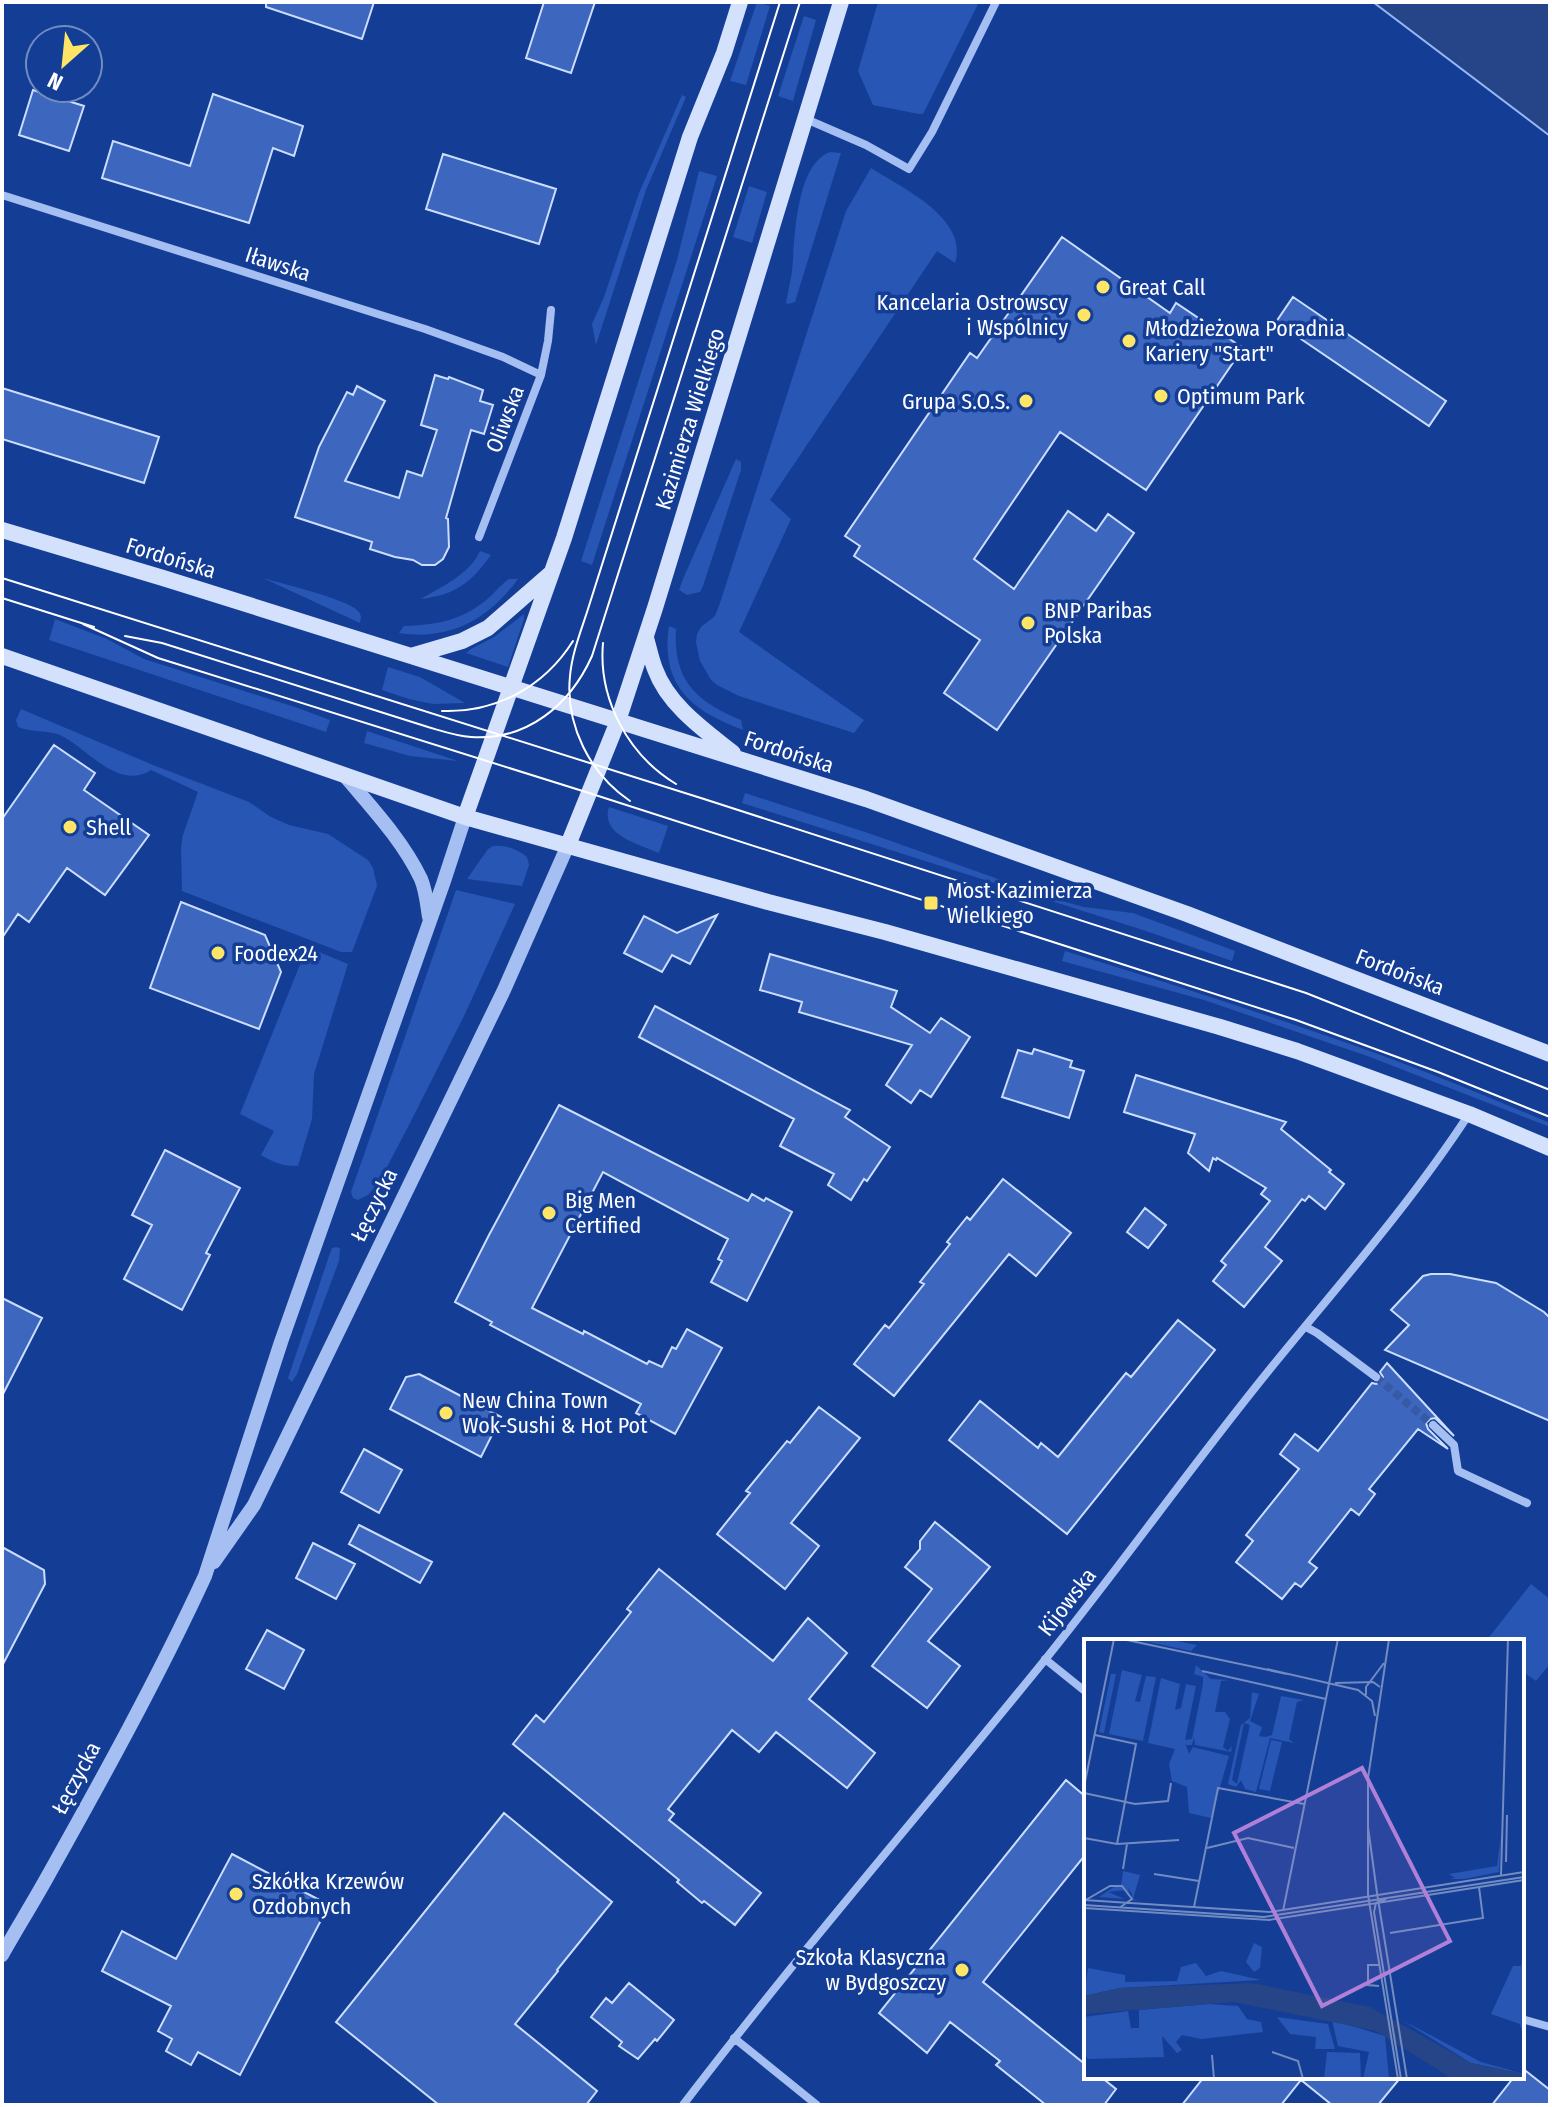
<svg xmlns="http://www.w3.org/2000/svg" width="1552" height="2107" font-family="'Fira Sans Condensed',sans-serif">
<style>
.green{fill:#2756b5}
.water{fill:#264588;stroke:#97b8f5;stroke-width:2}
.building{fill:#3d67be;stroke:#ccddfd;stroke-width:2}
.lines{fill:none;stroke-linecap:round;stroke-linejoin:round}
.minor-tunnel{stroke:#375aa6;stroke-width:8;stroke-dasharray:8 4;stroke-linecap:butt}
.minor{stroke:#a5bff2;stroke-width:8}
.tertiary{stroke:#a5bff2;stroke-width:14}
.secondary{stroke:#d4e1fc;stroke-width:16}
.tram{stroke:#fff;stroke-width:2}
.poi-dot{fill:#ffe566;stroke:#143d96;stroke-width:3}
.labels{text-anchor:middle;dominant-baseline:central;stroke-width:7;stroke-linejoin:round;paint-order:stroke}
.street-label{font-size:22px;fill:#fff;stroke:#143d96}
.poi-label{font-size:22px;fill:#fff;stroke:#143d96;text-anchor:start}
.inset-road{fill:none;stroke:#728bc0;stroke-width:2}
.view{fill:#b080d9;fill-opacity:0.15;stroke:#b080d9;stroke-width:4}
.inset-edge{fill:none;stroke:#fff;stroke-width:4}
</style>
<rect width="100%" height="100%" fill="#143d96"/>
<!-- green -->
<path class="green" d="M757,2L770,6L746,85L730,81Z
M878,2H979L923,114H919L873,105L858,71Z
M804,16L816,20L793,101L778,96Z
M682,95L686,97L646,190L596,345L592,324L604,297L639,193Z
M830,152L841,153L795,302L788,304L786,303C788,292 790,282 792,272C795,240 795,165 830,152Z
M871,168C902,188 969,218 955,263L937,251L770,500L791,519L739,632L864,720L854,733L739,696L717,685L711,680L700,661L696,642L697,634L701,627L715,616L720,603L846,211Z
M699,171L717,176L592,565L581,561L677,260Z
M749,186L767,192L752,243L733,237Z
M736,459L741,462V470L703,586L700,592L687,595L679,590L683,579Z
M480,551L491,555C471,583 455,595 421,599C442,586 469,575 480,551Z
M263,578C280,583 350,600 358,611C362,616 361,617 360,623Z
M509,579H518C489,619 450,641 399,633L404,626C434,625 460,621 485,601C493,595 500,585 509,579Z
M524,614V619L508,667L466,653L471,649L494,637Z
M55,619L107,639L144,659L298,708L330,720L326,732L49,640Z
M669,626L676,629C673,681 696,701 741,720L743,730C692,711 660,686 669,626Z
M388,667L420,677L465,703L433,704L409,699L382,690Z
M21,709L153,765L249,802L271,817L289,825L328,834L368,860L373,868L377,886L352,952H341L182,891L181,848L183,835L198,792L151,770C119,791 89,750 62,736C47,729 32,733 18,727L16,720Z
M367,731L458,761L410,756L364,743Z
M745,793L871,834L1058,900L1084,907L1133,913L1235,951L1232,961L1146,931L742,803Z
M609,807L668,826L659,853C639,844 600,835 609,807Z
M493,846C505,845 518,849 527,857L529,865L522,886L467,879L488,849Z
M456,890L515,904L465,1014L408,1127L378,1184L368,1195L358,1200L353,1198L351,1192Z
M307,947L348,964L314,1074L312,1119L298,1166C283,1166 274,1163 261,1155L274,1131L240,1114Z
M1065,951C1155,979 1244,1007 1333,1038C1406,1063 1479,1093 1550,1123V1127L1370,1057L1204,1000L1062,961Z
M336,1247L340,1248L339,1261L297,1374L292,1382L288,1378L329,1256L332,1248Z
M1531,1584L1550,1599V1664L1536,1681L1522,1671V1641H1486Z"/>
<!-- water -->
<path class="water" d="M1373,2H1550V136Z"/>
<!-- building -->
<path class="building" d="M266,2H374L362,39L266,7Z
M544,2H595L571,73L526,58Z
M33,90L84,106L69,151L19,135Z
M213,94L303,126L294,156L273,148L249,223L102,178L113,141L190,166Z
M443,154L556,189L539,244L426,209Z
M1062,237L1170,313L1176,303L1243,348L1146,490L1060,432L974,559L1014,589L1068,511L1096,531L1108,514L1134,533L997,730L944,693L980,640L854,556L860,546L845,536L970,353L977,358Z
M1293,297L1446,401L1429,426L1276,322Z
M435,375L448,379L449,377L483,390L480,401L493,405L484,434L471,430L446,518L448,519L449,547L443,559L435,565H422L413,560L395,557L370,549L372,542L295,517L319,447L347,392L353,395L357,386L385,401L345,481L399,498L407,471L422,476L437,430L421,425Z
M2,388L159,437L144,483L2,439Z
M54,745L95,773L84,790L149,835L105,895L67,868L29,922L18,914L2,938V819Z
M181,902L265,935L281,972L259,1029L150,988Z
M717,915L690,964L672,955L662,972L624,953L644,916L677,933Z
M770,954L897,991L891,1007L930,1033L941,1018L970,1037L931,1097L920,1090L911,1103L886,1085L912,1045L799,1012L802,1002L760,990Z
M655,1006L850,1110L845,1117L890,1147L867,1181L864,1179L851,1200L828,1185L834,1174L780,1146L794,1119L639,1037Z
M1034,1049L1072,1061L1070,1067L1084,1071L1069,1118L1002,1097L1018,1050L1032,1054Z
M1136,1075L1286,1122L1281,1129L1331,1170L1329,1172L1344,1184L1325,1209L1309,1196L1305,1201L1302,1199L1265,1247L1282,1261L1244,1307L1213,1281L1226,1265L1221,1261L1270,1201L1261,1194L1266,1188L1217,1158L1216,1160L1213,1158L1209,1171L1188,1153L1195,1134L1124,1112Z
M559,1105L748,1201L752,1194L764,1201L766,1198L792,1212L747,1301L711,1282L722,1261L718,1259L728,1239L603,1172L532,1308L583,1334L584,1331L647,1364L649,1361L662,1367L672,1347L676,1349L687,1329L722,1348L675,1434L636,1413L641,1404L490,1325L492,1322L455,1302L489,1235Z
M165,1150L240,1188L206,1253L210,1255L182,1310L124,1279L152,1225L132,1215Z
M1003,1179L1071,1233L1036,1276L1009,1254L894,1396L854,1364L885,1325L889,1328L924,1284L920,1282L950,1244L947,1242L967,1217L970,1220Z
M1145,1208L1166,1225L1148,1248L1127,1232Z
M1431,1274H1450L1496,1283L1544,1312L1550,1318V1421L1385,1350L1409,1325L1391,1310L1423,1276Z
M2,1298L42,1318L2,1396Z
M1178,1320L1215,1350L1067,1534L949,1440L980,1401L1038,1448L1041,1443L1058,1457L1126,1373L1131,1377Z
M1387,1363L1454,1436L1435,1418L1430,1419L1426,1423L1428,1429L1448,1449L1418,1429L1369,1489L1375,1494L1359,1515L1351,1509L1309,1562L1317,1568L1301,1587L1295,1583L1282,1599L1236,1562L1253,1541L1246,1535L1299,1469L1280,1454L1295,1434L1318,1451L1372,1383L1376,1384L1381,1382L1383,1377L1380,1372Z
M419,1374L501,1417L481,1457L390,1409L406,1377Z
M819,1407L860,1438L791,1523L819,1546L785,1589L717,1534L750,1493L746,1491L787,1441L790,1443Z
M364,1449L402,1470L379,1513L341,1492Z
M935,1522L990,1567L928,1641L960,1666L927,1708L872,1666L932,1589L905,1567L920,1549V1541Z
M359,1525L432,1562L420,1583L349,1544Z
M313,1543L355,1564L336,1599L296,1578Z
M2,1547L44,1570L45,1584L2,1666Z
M659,1569L773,1661L808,1618L847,1653L809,1699L875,1753L847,1788L776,1732L759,1752L732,1730L668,1809L674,1814L669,1820L761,1893L735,1925L704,1901L702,1903L677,1882L679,1880L513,1744L536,1715L544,1722L631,1612L627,1609Z
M267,1630L304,1650L284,1689L246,1669Z
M1066,1780L1086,1797V1854L983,1982L1086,2065V2077H1101L1116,2089L1104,2105H1046L996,2065L1000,2061L950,2022L927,2053L879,2013Z
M504,1813L612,1902L557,1970L558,1971L515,2024L597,2091L586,2105H439L336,2022Z
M232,1854L329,1905L240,2075L198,2052L191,2065L166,2051L172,2039L158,2031L171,2006L102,1971L122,1931L176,1959Z
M629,1983L674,2020L657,2041L655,2039L638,2059L619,2046L622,2042L591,2017L606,1998L612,2003Z
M1522,2068L1550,2090V2105H1492L1514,2077H1522Z
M1204,2077H1401L1378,2105H1332L1301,2080L1281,2105H1182Z"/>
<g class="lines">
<!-- minor-tunnel -->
<path class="minor-tunnel" d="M1376,1377L1433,1425"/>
<!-- minor -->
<path class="minor" d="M806,119L866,145L909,169L932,132L996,2
M2,195L425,329L503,357L541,375
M479,537L541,375L548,341L551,310
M1306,1327L1317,1333L1376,1377
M1433,1425L1454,1445L1458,1471L1527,1503
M1045,1659L1086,1692
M1522,2019L1550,2027
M734,2038L817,2105
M683,2105C799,1953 924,1809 1044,1661C1120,1567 1190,1468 1266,1374C1335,1289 1409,1206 1469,1114"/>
<!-- tertiary -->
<path class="tertiary" d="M345,776C372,808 403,841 421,879C426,891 427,904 429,917
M214,1562L254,1505L504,990L568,845
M2,1955C16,1930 31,1906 45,1881C101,1781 157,1680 205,1576L281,1342L443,884L465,817"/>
<!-- secondary -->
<path class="secondary" d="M2,530L163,578L866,799L1187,914L1550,1054
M646,638C649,648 651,659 655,669C668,705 704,730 733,753
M2,656L465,817L768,902L885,932L1220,1027L1297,1051L1469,1114L1550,1148
M411,656L462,641L488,628L550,574
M465,817L564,538L690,137L724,53L740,2
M568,845L618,721L655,608L841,2"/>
<!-- tram -->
<path class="tram" d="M2,578L704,799L1306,993L1550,1090
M2,598L94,627
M83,624L158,658L589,793L1296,1020L1438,1072L1550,1117
M125,636L162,643L428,727C442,731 456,736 471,737C527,741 570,705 592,656L800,2
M603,643C598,699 628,755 676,784
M442,711C496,713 544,687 573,641
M630,801C590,774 565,725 570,676C572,653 581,631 588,609L780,2"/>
</g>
<!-- markers -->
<g class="poi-dot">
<circle cx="1103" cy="287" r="8"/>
<circle cx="1084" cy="315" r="8"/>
<circle cx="1129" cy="341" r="8"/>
<circle cx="1161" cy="396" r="8"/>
<circle cx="1026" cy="401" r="8"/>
<circle cx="1028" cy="623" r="8"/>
<circle cx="70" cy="827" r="8"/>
<rect x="923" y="895" width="16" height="16" rx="4"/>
<circle cx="218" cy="953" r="8"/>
<circle cx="549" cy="1213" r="8"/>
<circle cx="446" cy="1413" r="8"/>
<circle cx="236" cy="1894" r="8"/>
<circle cx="962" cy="1970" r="8"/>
</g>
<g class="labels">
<!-- street labels -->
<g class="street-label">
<text transform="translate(278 264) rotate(18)">Iławska</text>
<text transform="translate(505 419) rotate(-69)">Oliwska</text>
<text transform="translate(690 419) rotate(-73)">Kazimierza Wielkiego</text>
<text transform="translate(171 558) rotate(17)">Fordońska</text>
<text transform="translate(789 752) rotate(18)">Fordońska</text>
<text transform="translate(1400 972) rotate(21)">Fordońska</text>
<text transform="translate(374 1205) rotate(-64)">Łęczycka</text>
<text transform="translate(1067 1602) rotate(-52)">Kijowska</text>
<text transform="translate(76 1778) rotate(-62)">Łęczycka</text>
</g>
<!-- poi labels -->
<g class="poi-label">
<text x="1119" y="287">Great Call</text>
<text x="1068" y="302" text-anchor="end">Kancelaria Ostrowscy<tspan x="1068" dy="25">i Wspólnicy</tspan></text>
<text x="1145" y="328">Młodzieżowa Poradnia<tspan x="1145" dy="25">Kariery "Start"</tspan></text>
<text x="1177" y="396">Optimum Park</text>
<text x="1010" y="401" text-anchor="end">Grupa S.O.S.</text>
<text x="1044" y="610">BNP Paribas<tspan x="1044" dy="25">Polska</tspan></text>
<text x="86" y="827">Shell</text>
<text x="947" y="890">Most Kazimierza<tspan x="947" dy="25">Wielkiego</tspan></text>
<text x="234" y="953">Foodex24</text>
<text x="565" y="1200">Big Men<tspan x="565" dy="25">Certified</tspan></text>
<text x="462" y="1400">New China Town<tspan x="462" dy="25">Wok-Sushi &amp; Hot Pot</tspan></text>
<text x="252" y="1881">Szkółka Krzewów<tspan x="252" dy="25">Ozdobnych</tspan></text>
<text x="946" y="1957" text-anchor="end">Szkoła Klasyczna<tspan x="946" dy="25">w Bydgoszczy</tspan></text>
</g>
</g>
<!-- overview -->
<g transform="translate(1084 1639)">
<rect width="440" height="440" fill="#143d96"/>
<path d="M50,0H83L113,6L107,12ZM112,26L127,40L146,41L137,42L131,73H141L146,80L139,108L144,112L148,107L147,113L111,106L110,98L108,106H102L105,115L109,108L145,117L127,179L105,174L103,148L88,142L85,125L91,110L64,104L77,39L96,45L91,71L97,69L102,45L112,47L101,101L108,100L119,45V38L110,35ZM38,31L58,36L51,62L56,63L62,37L72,38L59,102L15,93L27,35H32L20,94L25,95ZM168,53L175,55L166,82L178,88L175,97L181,98L188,96L197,57L220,61L213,63L205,100L210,104L186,99L172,153L161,150L157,141L152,148L144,145L157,86L166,79ZM160,84L166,86L153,145L148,141ZM187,101L198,103L186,152L175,150ZM417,196L415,233L380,240H365L371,239L365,235L413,227ZM39,232L56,236L49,260L55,262L48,261V255L44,249L47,260L42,251L24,253L41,260L15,258L30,248L37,247ZM170,304L178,308L176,329L170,333L162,323ZM440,305V400L436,385L407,375L429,327H437ZM112,324L122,337L137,332L177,341L36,349L0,357L4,329L41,336V343L93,342L97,328ZM125,365L154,367L163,380L177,383L179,393L117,400L98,396L92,403L98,411L93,414L78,397L80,418L4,420L0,414V378L44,372L47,389H55V371ZM193,378L244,385L251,410H231L232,398L206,395ZM248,381L301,397L305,440H279L285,413L254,407ZM318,381L397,423L440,435L387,424ZM243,413L276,414L277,440H240Z" fill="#2756b5" fill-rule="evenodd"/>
<path d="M168,344L286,368L387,424L440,435V440L367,439L292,392L150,363L0,375V357L35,349Z" fill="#264588"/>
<path class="inset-road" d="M38,0L203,35M183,30L274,51L288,62L291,77M118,32L242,60M251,44L289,43L296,48M282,56V48L300,24M11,96L52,105L33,205M0,148L30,0M0,154L51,165L84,162L87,144M284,188L293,254M0,199L33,205L95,201M123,209L164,199L210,209M422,223L423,176M39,230L43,205M70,235L115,242M417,236L424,0M293,254L323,440M284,256V139L305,0M284,256L314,440M302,260L292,264L290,273L317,440M0,261L186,273L440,233M0,262L26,247H38L48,260L35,269M0,266L180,278L440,238M110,268L134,149L220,165M0,269L185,281L440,241M199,272L254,0M306,294L399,279L395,248M295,326H284V346L295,347M188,413L214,422L219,440M128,416L130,440"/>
<path class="view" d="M278,129L366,302L238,367L150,194Z"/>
<rect width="440" height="440" class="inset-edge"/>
</g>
<!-- border -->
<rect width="1552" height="2107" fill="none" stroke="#ffffff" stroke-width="8"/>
<!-- north arrow -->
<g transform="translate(64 64) rotate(207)"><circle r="38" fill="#143d96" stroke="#728bc0" stroke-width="2"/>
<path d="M0-6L14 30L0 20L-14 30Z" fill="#ffe566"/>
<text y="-12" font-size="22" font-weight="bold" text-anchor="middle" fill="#ffffff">N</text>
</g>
</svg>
